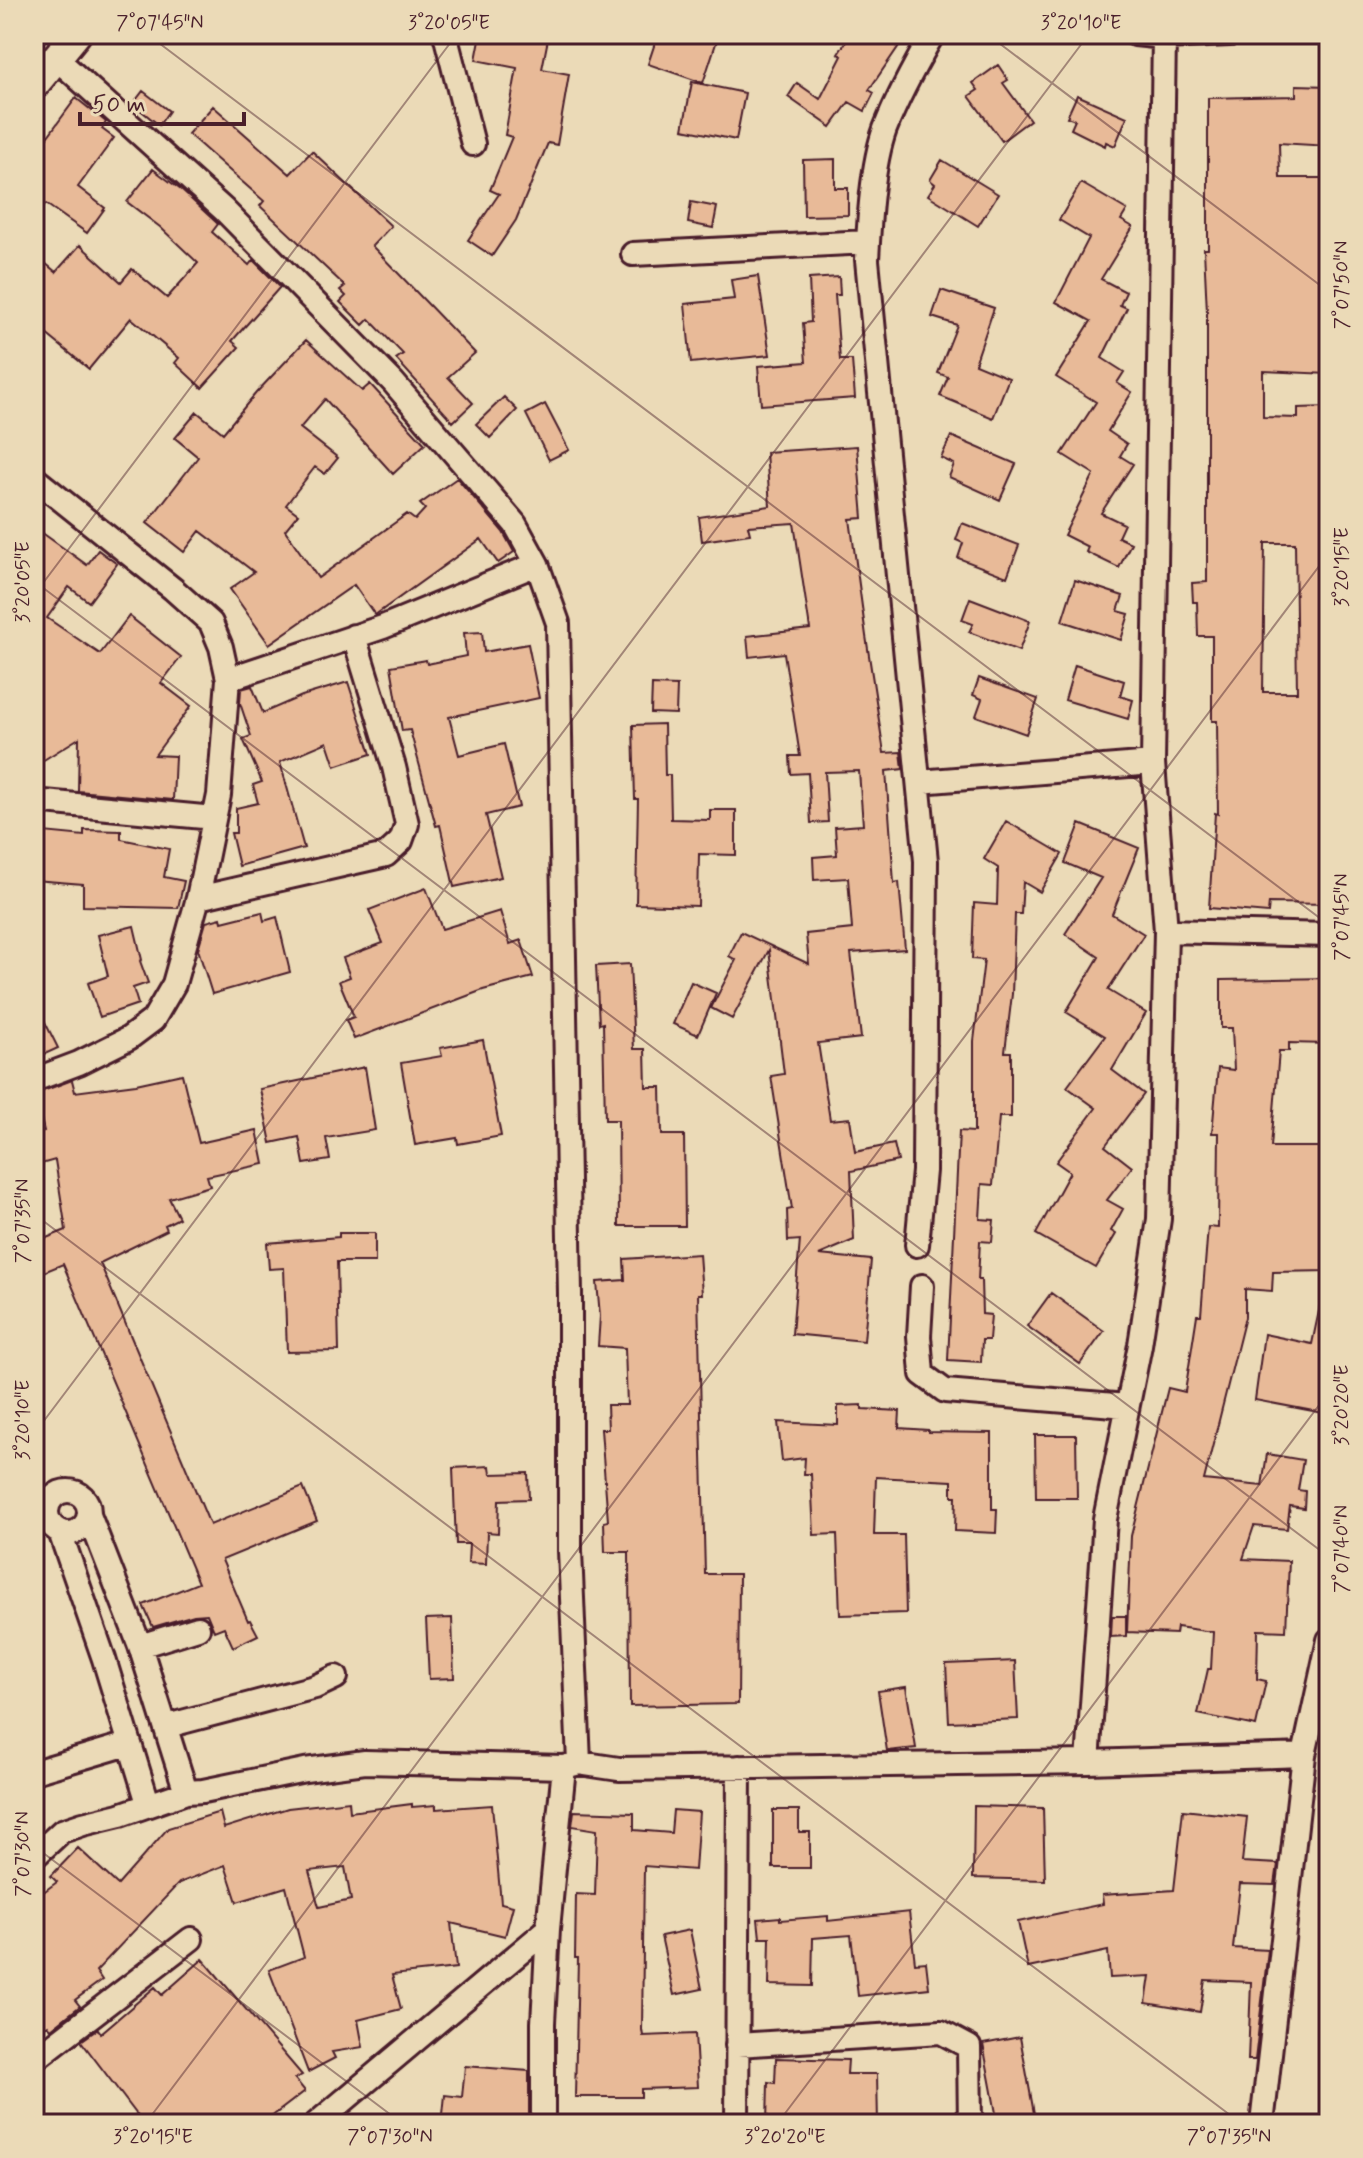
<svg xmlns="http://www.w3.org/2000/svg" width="1363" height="2158" font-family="Mynerve,sans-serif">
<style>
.building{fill:#e8ba98;stroke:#4a1f2b;stroke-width:2;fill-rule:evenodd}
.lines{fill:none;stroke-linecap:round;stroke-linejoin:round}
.minor-casing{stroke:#4a1f2b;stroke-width:28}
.major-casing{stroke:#4a1f2b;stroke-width:34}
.minor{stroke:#ebdab7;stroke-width:22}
.major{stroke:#ebdab7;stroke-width:28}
.ticks{fill:none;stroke:#4a1f2b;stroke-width:2;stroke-opacity:0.45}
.neatline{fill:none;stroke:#4a1f2b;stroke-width:3}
.ticks-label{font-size:20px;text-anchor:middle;fill:#4a1f2b}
</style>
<rect width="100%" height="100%" fill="#ebdab7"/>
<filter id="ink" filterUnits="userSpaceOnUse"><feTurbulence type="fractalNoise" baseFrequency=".0125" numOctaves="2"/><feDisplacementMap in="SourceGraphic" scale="16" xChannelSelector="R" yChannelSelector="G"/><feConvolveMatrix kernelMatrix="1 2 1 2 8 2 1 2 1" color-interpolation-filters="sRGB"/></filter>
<g filter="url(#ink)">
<!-- building -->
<path class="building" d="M481,34H549L542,69L569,74L557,145L548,143L516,220L492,256L468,240L499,194L490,190L512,137L505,135L517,68L476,60Z
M658,34H719L703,83L648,64Z
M851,34L863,41L868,34H907L869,90L874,93L865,111L849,102L831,127L788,97L797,83L820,99L842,56L838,54Z
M998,65L1008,80L1003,83L1030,120L1002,141L969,96L978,90L973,83Z
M692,82L745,93L736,140L683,129Z
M1296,85L1329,86V146L1279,143L1280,178H1329V374L1263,371V417L1298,418V408L1328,407L1329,904L1269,903L1268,913L1209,908L1215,813L1218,814L1217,721H1212V636H1198L1197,602H1193L1192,583L1207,582V312L1204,249H1208V98L1296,96ZM1265,543H1295L1297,692H1263Z
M143,91L169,111L159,125L133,104Z
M1077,95L1127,117L1115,146L1106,142L1105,146L1071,129L1075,120L1067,117Z
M76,98L106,122L102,129L114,138L78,187L105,208L87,233L46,204L34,219V155Z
M213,106L290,174L312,151L391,226L372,246L475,353L448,377L473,403L453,422L396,359L403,354L369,319L363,325L340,302L346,296L340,290L345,286L260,206L264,201L188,134Z
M835,159V188H848V215L804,216L803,160Z
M942,160L998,194L978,226L928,195L935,184L930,180Z
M153,169L181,190L218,224L212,232L249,265L253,260L280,287L232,341L239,347L202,388L175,363L179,358L131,318L89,369L34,324V254L56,272L80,245L121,282L132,269L167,298L198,263L160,227L127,202Z
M1081,183L1127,210L1121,220L1133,227L1101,279L1126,292L1120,305L1127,308L1102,358L1124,372L1117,383L1132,392L1108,431L1127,444L1120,456L1133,464L1101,513L1124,524L1118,537L1131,543L1119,568L1086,552L1088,547L1064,535L1094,474L1062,454L1096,402L1056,377L1091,321L1056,302L1089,238L1059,220Z
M691,202L717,207L713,228L688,223Z
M758,276L770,355L691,363L685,304L734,299L731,280Z
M839,277L840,295H835L840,360H852L855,398L761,405L758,366L806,362L803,323L811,322L809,279Z
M941,290L994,308L975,364L1009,378L993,418L940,396L948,377L938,373L957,325L932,317Z
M306,340L362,391L370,384L425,444L393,474L325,399L300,428L338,458L325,474L315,467L286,505L298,514L285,530L318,578L407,514L415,520L425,509L420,504L457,478L503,532L514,552L498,563L481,539L375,615L354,585L269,644L230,589L254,572L200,531L184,552L147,523L198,457L175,438L197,412L223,433L256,393Z
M504,397L517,410L490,438L476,424Z
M545,404L569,450L549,460L526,414Z
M951,436L1016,464L1000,500L949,477L954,464L941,458Z
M857,446L863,518L850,519L866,636L884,753L901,752L903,769L886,771L894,883L899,882L905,949L851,953L861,1038L818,1043L830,1120L850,1118L855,1152L894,1144L898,1161L851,1171L854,1240L819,1255L871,1260L864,1341L792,1334L800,1240L788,1241L787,1210L792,1209L771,1076L784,1074L769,950L732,1019L711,1008L736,960L729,956L741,932L809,964L806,934L852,929L848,878L814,880L813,857L837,855L835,827L863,825L859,771L825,772L828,822L811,823L808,773L791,774L790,756H800L784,653L749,657L747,636L810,629L794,523L748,526L750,534L702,541L699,517L770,506L766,452Z
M962,523L1019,545L1007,577L958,558L963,543L956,540Z
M34,527L87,565L98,550L117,564L89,602L69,587L47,618L100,654L129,616L181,657L161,683L191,706L155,755L175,756L173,800L78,791L79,738L34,766Z
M1075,580L1123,596L1118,611L1129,614L1121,640L1062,621Z
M970,598L1030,621L1019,651L969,632L973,624L962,620Z
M482,632L484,652L528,644L539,698L449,717L459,755L504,744L519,807L486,815L501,877L454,887L440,825L436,826L410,730L402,731L391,666L426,660L427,664L466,656L464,633Z
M1075,665L1124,681L1120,696L1133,700L1128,719L1065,700Z
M979,678L1038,699L1026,734L976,716L982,699L973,695Z
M348,682L371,754L335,766L327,742L280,762L304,848L239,866L231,833H236V808L258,803L253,785L262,782L243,739L251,736L240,703L241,689L252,686L263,713L302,696Z
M652,685L677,686L676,714L651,713Z
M664,724L665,775H670L671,819L710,820V810H736V855L699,854L698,906L636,904L638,799H635L633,725Z
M1006,821L1062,854L1040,892L1023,882L1021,914H1015L1012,994L1005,1052H1011V1117H999L993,1185L982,1184L980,1219L994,1220L992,1242L980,1241L978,1280H981L982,1314L991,1315L989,1340H982L981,1362L948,1360L959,1131L974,1132V1041L984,960L972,959L974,903L997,905L998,868L984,859Z
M1080,824L1139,848L1112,914L1144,934L1108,990L1146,1013L1112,1070L1144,1094L1105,1146L1132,1167L1107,1200L1123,1209L1111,1231L1116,1234L1096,1268L1036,1234L1070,1172L1056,1162L1096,1108L1067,1087L1105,1036L1066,1012L1099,957L1065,934L1101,878L1065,863Z
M84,830L121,831V839L169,849L164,877L184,881L178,908L83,906V884L34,880V831L84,836Z
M426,888L442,929L500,911L510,944L521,940L533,977L483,990L354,1039L346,1020L354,1017L339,981L350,977L343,958L383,943L369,910Z
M262,912L264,921L277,917L290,972L212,994L198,949L206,922L221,918L222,922Z
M134,926L142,960L140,961L148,983L133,988L138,1004L100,1017L88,983L108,976L98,935Z
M630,964L634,1049H645L646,1087H661L662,1135H684L685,1226H619L618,1120H605L603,1023L599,1024L596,966Z
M1329,978V1044L1289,1043V1051H1279L1271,1147H1329V1271L1273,1272L1272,1291L1245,1289V1317L1204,1480L1262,1486L1267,1454L1303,1460L1298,1490L1305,1491L1304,1508L1290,1506L1287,1529L1254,1526L1243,1559L1289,1561L1286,1631L1258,1630L1257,1679L1266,1681L1256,1726L1198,1714L1208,1669H1211L1213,1632L1177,1627L1176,1634L1127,1632L1131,1536L1168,1388L1185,1392L1197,1315H1201L1208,1227L1218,1228L1219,1133H1212L1218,1068L1234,1070L1232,1028H1221V980Z
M691,982L716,993L698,1035L673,1024Z
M34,1000L58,1048L34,1059Z
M483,1040L501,1136L458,1144L457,1138L415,1145L401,1063L442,1056L440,1048Z
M365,1067L375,1130L326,1138L330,1160L304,1164L299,1137L271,1143L260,1089Z
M182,1074L199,1143L257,1130L264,1164L207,1176L210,1186L169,1198L179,1218L165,1225L167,1230L100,1263L210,1525L303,1487L317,1521L222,1560L248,1621L250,1620L258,1635L233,1647L224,1627L214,1631L207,1614L194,1615L153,1627L143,1605L198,1583L63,1264L34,1276V1243L66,1230L55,1160L34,1166V1134L44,1131L35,1094L72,1080L75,1092L136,1084Z
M339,1233H375V1262H337L339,1351L287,1352L284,1268L269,1269L267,1243L339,1237Z
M699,1254L702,1294H698L705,1574H739L738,1704L630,1706L629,1552H605L604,1522L608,1521L601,1429H608L607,1405H627L625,1348L598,1346L600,1316L597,1282L625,1280L624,1259Z
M1051,1293L1104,1331L1080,1364L1027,1326Z
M1321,1301L1329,1302V1414L1255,1400L1264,1334L1312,1344Z
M862,1405V1409L900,1411L899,1428L928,1430V1432L992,1433V1509H997L996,1533L955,1531L956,1496H952V1481L876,1477L874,1535H904L906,1613L840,1615L837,1534L814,1535L811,1474H804L805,1458L782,1461L778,1422L838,1425V1406Z
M1035,1435H1076L1077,1498H1036Z
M490,1466L491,1474L528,1473L529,1499L499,1500L498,1533L487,1532L486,1564L468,1563L469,1544H456L453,1468Z
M1112,1616H1126V1636L1111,1637Z
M452,1618L454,1678L429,1679L426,1619Z
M1015,1661L1018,1719L949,1722L946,1664Z
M906,1687L916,1748L887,1751L878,1691Z
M349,1801L350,1812L412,1804V1807L436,1805V1809L492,1805L501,1903L513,1906L505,1936L451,1923L456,1968L392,1975L401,2009L358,2020L363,2047L332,2052L335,2058L308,2072L269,1970L304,1957L286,1887L237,1902L225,1865L179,1883L96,1971L102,1980L75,2000L80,2006L51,2029L48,2025L34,2033V1899L57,1882L51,1876L78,1848L118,1885L168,1828L220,1812L224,1828L288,1808ZM345,1867L351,1900L319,1907L309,1871Z
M974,1806L1043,1808L1045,1880L973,1878Z
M673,1810L699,1812L695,1870L644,1866L642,2030L643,2036L695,2034L698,2087L641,2089V2097H575L578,1958H575L576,1894L595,1895L597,1830L572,1826L574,1811L634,1813V1830L671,1833Z
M773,1810H799V1832H810V1868H773Z
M1183,1810L1247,1817L1242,1862L1278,1864L1275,1885L1240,1884L1233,1948L1268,1950L1255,2060H1248L1251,1982L1205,1980L1200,2012L1146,2003L1150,1976L1110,1978L1108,1951L1028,1968L1018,1922L1103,1904L1102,1895L1174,1890Z
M909,1912L915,1963L926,1962L929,1988L858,1996L851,1935L813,1938L812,1986L769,1985L770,1938H760L758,1919L780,1917V1920L828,1916V1921Z
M690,1930L702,1989L674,1995L661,1936Z
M203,1959L302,2075L295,2079L305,2091L262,2124H144L81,2041L98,2029L101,2033L155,1987L162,1995Z
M1020,2037L1035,2119L998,2124L983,2044Z
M776,2058L848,2060L847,2074H877L878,2124H767L768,2082L775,2083Z
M465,2066L529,2071V2124H442L445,2095L462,2097Z"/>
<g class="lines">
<defs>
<path id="minor" d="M445,34L473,144
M1135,34L1164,37L1230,34
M56,58L224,210L393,382L515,524L537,564L558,623L570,1293V1551L579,1763
M633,254L868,242
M34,478L173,589L211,623L221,647L228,679L219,795L198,898L174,984L153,1020L129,1038L79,1063L34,1080
M228,679L383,627L537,564
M919,782L1153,763
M34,801L214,818
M198,898L386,855L401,841L407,824L394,767L354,636
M1166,931L1329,935
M917,1245L924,1171L926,861L867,260C869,222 872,165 885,129C898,96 915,65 933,34
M922,1286L919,1336L922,1374L945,1391L1127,1406
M47 1512a21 21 0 1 1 42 0a21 21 0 1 1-42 0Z
M89,1515L140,1646L186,1792
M60,1532L104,1659L148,1803
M140,1646L198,1628
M167,1726L315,1687L336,1677
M1088,1762L1105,1519L1140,1345L1159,1219L1166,931L1153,763L1164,37
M34,1772L128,1744
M34,1857L62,1831L83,1824L120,1815L186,1792L203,1791L305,1770L365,1762L564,1767L579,1763L619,1769L1088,1762L1304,1755
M737,2045L941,2032L969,2047L970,2124
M34,2060L191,1939
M316,2124L548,1929
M543,2124V2023L548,1929L564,1767
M737,2124L739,1767
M1262,2124L1304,1755L1329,1640"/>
<path id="major" d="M34,85L76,34"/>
</defs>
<!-- minor casing -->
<use href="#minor" class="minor-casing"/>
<!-- major casing -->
<use href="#major" class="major-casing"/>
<!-- minor -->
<use href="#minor" class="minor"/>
<!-- major -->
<use href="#major" class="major"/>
</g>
</g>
<!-- ticks -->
<path class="ticks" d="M147,34L1329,925M987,34L1329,292M34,581L1329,1557M34,595L457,34M34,1214L1242,2124M34,1434L1089,34M34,1846L403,2124M145,2124L1329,553M777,2124L1329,1392"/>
<!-- margin -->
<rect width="1363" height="2158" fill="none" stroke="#ebdab7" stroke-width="88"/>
<!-- scale -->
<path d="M80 112v12h164v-12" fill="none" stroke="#4a1f2b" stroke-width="4"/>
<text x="92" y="112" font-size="24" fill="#4a1f2b" stroke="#ebdab7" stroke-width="6" paint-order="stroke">50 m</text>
<rect x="44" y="44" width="1275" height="2070" class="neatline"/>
<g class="ticks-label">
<text x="160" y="29">7°07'45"N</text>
<text x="449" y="29">3°20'05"E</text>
<text x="1081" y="29">3°20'10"E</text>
<text transform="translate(1341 285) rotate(-90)" y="7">7°07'50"N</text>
<text transform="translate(1341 567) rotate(-90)" y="7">3°20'15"E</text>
<text transform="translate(22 582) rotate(-90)" y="7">3°20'05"E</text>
<text transform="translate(1341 917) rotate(-90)" y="7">7°07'45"N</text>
<text transform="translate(22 1221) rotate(-90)" y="7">7°07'35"N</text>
<text transform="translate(1341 1405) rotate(-90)" y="7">3°20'20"E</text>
<text transform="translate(22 1420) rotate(-90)" y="7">3°20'10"E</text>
<text transform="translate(1341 1549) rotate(-90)" y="7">7°07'40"N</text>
<text transform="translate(22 1854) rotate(-90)" y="7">7°07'30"N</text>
<text x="153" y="2143">3°20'15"E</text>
<text x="390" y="2143">7°07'30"N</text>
<text x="785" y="2143">3°20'20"E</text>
<text x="1229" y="2143">7°07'35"N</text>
</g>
</svg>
